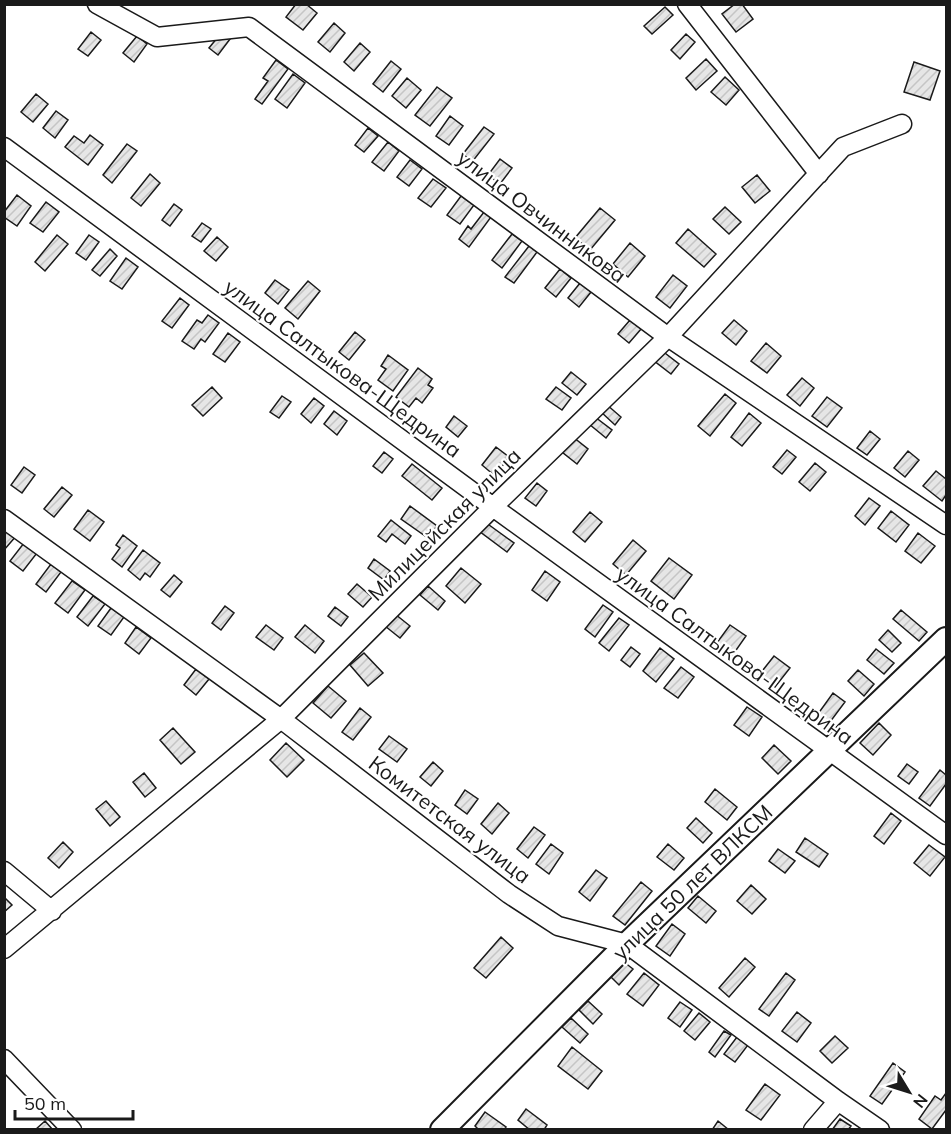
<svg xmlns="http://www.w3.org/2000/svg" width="951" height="1134" font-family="Mulish,sans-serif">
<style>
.building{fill:url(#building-hatch);stroke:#1a1a1a;stroke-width:1.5}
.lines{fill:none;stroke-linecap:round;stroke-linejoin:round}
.minor-casing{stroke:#1a1a1a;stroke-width:21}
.major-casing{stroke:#1a1a1a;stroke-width:26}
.minor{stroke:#fff;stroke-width:18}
.major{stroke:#fff;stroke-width:22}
.labels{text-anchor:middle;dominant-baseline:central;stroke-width:4.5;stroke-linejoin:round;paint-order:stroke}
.street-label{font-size:21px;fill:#1a1a1a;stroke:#fff}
</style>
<defs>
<pattern id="building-hatch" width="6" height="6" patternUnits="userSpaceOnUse" patternTransform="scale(1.5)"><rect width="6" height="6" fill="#e6e6e6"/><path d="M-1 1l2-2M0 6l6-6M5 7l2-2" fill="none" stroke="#c5c5c5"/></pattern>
</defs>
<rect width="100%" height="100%" fill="#fff"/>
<!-- building -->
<path class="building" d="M296,4H306L317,13L303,30L286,17Z
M735,4H742L753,19L736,32L722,14Z
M665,7L673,15L652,34L644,26Z
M334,23L345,33L330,52L318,42Z
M91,32L101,40L88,56L78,49Z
M222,32L230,39L218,55L209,48Z
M686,34L695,42L680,59L671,50Z
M137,36L147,44L134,62L123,53Z
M360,43L370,52L354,71L344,62Z
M706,59L717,71L696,90L686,78Z
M276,60L288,69L262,104L255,99L268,81L263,78Z
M391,61L401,69L383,92L373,84Z
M914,62L940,71L930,100L904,92Z
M293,74L305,83L287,108L275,99Z
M725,77L739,90L726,105L711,92Z
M407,78L421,90L406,108L392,96Z
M437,87L452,98L430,126L415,115Z
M36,94L48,104L33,122L21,112Z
M56,111L68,120L55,138L43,128Z
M450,116L463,126L449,145L436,136Z
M484,127L494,134L472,162L463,154Z
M368,128L378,136L364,152L355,145Z
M90,135L103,145L88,165L65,147L74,136L84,143Z
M388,142L399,151L384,171L372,162Z
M127,144L137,151L112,183L103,175Z
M500,159L512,168L500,184L488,175Z
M410,160L422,169L409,186L397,177Z
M150,174L160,183L141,206L131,198Z
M757,175L770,191L755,203L742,187Z
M433,179L446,188L431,207L418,198Z
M17,195L31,206L17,226L4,217V212Z
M461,196L474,205L460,224L447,215Z
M46,202L59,212L43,232L30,223Z
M174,204L182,210L170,226L162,220Z
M725,207L741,222L729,234L713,219Z
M600,208L615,220L590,250L575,238Z
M484,212L491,217L469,247L459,239L468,226L471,229Z
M202,223L211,229L201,242L192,236Z
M688,229L716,254L704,267L676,243Z
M512,234L522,241L502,268L492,260Z
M57,235L68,244L45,271L35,262Z
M89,235L99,242L86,260L76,253Z
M217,237L228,247L216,261L204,251Z
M630,243L645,256L628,277L613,264Z
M529,246L537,252L514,283L505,277Z
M110,249L117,256L100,276L92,270Z
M126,258L138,267L122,289L110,281Z
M560,269L571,278L556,297L545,288Z
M673,275L687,286L670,308L656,297Z
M275,280L289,290L278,304L265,293Z
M308,281L320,291L298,319L285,308Z
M580,283L591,292L579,307L568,298Z
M180,298L189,305L172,328L162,321Z
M208,315L219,323L205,342L201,339L194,349L182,341L197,320L202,323Z
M630,320L641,329L629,343L618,334Z
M734,320L747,331L736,345L722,333Z
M355,332L365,340L349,360L339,352Z
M228,333L240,342L225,362L213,354Z
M766,343L781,356L767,373L751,361Z
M661,350L679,364L671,374L653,360Z
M388,355L408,370L393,391L378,380L386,369L381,366Z
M418,368L432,379L428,385L433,388L422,403L416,398L409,407L396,397Z
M571,372L586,384L577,395L562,383Z
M802,378L814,388L800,406L787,395Z
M212,387L222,398L203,416L192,405Z
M556,387L571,398L562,410L546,399Z
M725,394L736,403L710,436L698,426Z
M282,396L291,402L279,418L270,412Z
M827,397L842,408L827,427L812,416Z
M314,398L324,406L311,423L301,414Z
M606,404L621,417L615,425L600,411Z
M334,411L347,421L337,435L324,424Z
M749,413L761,423L742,446L731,437Z
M454,416L467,426L458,437L446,427Z
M595,417L612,430L606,438L589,424Z
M870,431L880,439L867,455L857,448Z
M573,437L588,449L577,464L562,452Z
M496,447L509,457L495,476L482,465Z
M787,450L796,457L782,474L773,467Z
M908,451L919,460L905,477L894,468Z
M384,452L393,459L382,473L373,466Z
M815,463L826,472L810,491L799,482Z
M412,464L442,488L432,500L402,476Z
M24,467L35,475L22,493L11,485Z
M936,471L946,479V495L942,501L923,486Z
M537,483L547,491L536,506L525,498Z
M62,487L72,495L54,517L44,509Z
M869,498L880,506L865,525L855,516Z
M410,506L437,526L428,538L401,519Z
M88,510L104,522L90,541L74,529Z
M891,511L909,525L896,542L878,528Z
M590,512L602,522L585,542L573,532Z
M391,520L411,536L405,544L392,534L386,542L378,536Z
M485,522L514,543L507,552L479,531Z
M4,528L17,535L4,550Z
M918,533L935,546L921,563L905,551Z
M123,535L137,546L122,567L112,559L120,548L116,545Z
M633,540L646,551L626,575L613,564Z
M24,543L37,553L23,571L10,561Z
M143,550L160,563L150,577L145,573L140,580L128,570Z
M669,558L692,575L674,599L651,581Z
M374,559L390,571L384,580L368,568Z
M51,564L61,572L46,592L36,584Z
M461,568L481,584L465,603L446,586Z
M545,571L560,582L547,601L532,590Z
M174,575L182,582L170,597L161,590Z
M72,581L85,590L68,613L55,603Z
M357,584L372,597L363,607L348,594Z
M428,586L445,601L438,610L420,595Z
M93,596L105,604L88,626L77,617Z
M603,605L613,612L595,637L585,629Z
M225,606L234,613L221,630L212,623Z
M335,607L348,617L341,626L328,616Z
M111,608L124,617L111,635L98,626Z
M901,610L927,632L919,641L893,619Z
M395,614L410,626L400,638L385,626Z
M619,618L629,625L609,651L599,643Z
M266,625L283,638L274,650L256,637Z
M305,625L324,641L315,653L295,637Z
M730,625L746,636L732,656L716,644Z
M136,627L151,638L139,654L125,643Z
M888,630L901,643L892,652L879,640Z
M631,647L640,654L630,667L621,660Z
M660,648L674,659L656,682L643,671Z
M876,649L894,663L884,674L867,660Z
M364,653L383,673L368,686L350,665Z
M774,656L790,668L775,687L759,675Z
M681,667L694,677L678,698L664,688Z
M196,669L209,679L196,695L184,685Z
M858,670L874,684L864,696L848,681Z
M328,686L346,701L331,718L313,703Z
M833,693L845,702L827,726L815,718Z
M747,707L762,717L749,736L734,725Z
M360,708L371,717L353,740L342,732Z
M879,723L891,735L873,755L860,743Z
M173,728L195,752L181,764L160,740Z
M389,736L407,749L397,762L379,749Z
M286,743L304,760L287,777L270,760Z
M774,745L791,761L778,774L762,758Z
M433,762L443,771L431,786L420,777Z
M907,764L918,772L909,784L898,776Z
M940,770L946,775V784L930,806L919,798Z
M144,773L156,788L145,797L133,782Z
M715,789L737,807L727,820L705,802Z
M465,790L478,799L467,814L455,805Z
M106,801L120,817L110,826L96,809Z
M498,803L509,813L492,834L481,824Z
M891,813L901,821L884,844L874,836Z
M696,818L712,833L703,843L687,828Z
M534,827L545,835L528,858L517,849Z
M805,838L828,854L819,867L796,852Z
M63,842L73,852L59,868L48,858Z
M551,844L563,853L549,874L536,864Z
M668,844L684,858L674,870L657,857Z
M929,845L945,857L930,876L914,863Z
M778,849L795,861L785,873L769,861Z
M596,870L607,878L590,901L579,892Z
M641,882L652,891L625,925L613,916Z
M751,885L766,899L752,914L737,901Z
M698,896L716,911L706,923L688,908Z
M5,898L12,905L4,912V899Z
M672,924L685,934L670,956L656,946Z
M501,937L513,948L486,978L474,968Z
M745,958L755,967L729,997L719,988Z
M624,962L633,969L619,985L611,977Z
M644,973L659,985L643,1006L627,994Z
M786,973L795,980L769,1016L759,1009Z
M588,1001L602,1014L593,1024L579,1010Z
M680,1002L692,1010L680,1027L668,1018Z
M797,1012L811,1023L797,1042L782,1031Z
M699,1013L710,1022L695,1040L684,1031Z
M571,1018L588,1034L580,1043L562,1027Z
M724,1031L731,1035L715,1057L709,1052Z
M835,1036L848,1048L832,1063L820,1051Z
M737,1037L748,1045L735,1062L724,1054Z
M572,1047L602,1071L588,1089L558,1066Z
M893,1063L905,1072L882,1104L870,1096Z
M765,1084L780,1095L761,1120L746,1110Z
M946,1093V1110L932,1129L919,1119L935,1096L941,1100Z
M526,1109L547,1125L544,1130H530L518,1120Z
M485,1112L506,1127L504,1130H479L475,1126Z
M840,1119L851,1126L848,1130H832Z
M45,1121L53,1130H35Z
M718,1121L729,1130H712Z"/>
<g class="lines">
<defs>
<path id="minor" d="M97,4L157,37L249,27L668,337L946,525
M687,4L819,174
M4,147L493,507L946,835
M4,519L281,719L509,894L558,926L627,944L838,1101L880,1130
M4,871L52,911
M4,949L281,719L493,507L668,337L843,147L902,124
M4,1059L72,1130
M813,1130L838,1101"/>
<path id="major" d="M442,1130L627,944L946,639"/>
</defs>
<!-- minor casing -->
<use href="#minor" class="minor-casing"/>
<!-- major casing -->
<use href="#major" class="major-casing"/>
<!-- minor -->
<use href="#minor" class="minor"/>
<!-- major -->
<use href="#major" class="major"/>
</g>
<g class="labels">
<!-- street labels -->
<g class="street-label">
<text transform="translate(542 216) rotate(37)">улица Овчинникова</text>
<text transform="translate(343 368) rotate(36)">улица Салтыкова-Щедрина</text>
<text transform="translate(444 524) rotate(-45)">Милицейская улица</text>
<text transform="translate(735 655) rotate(36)">улица Салтыкова-Щедрина</text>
<text transform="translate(450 819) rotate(37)">Комитетская улица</text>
<text transform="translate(692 882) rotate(-44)">улица 50 лет ВЛКСМ</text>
</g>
</g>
<!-- border -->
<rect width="951" height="1134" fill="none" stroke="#1a1a1a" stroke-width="12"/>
<!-- north arrow -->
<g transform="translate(909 1092) rotate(128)" stroke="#ffffff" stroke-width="4.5" paint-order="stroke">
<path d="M0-4.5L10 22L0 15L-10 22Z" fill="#1a1a1a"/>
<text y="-9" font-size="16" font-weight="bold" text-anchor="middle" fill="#1a1a1a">N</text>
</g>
<!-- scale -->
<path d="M15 1110v9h118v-9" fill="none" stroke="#1a1a1a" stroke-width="3"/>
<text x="24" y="1110" font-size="18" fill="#1a1a1a" stroke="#ffffff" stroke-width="4.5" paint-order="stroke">50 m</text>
</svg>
